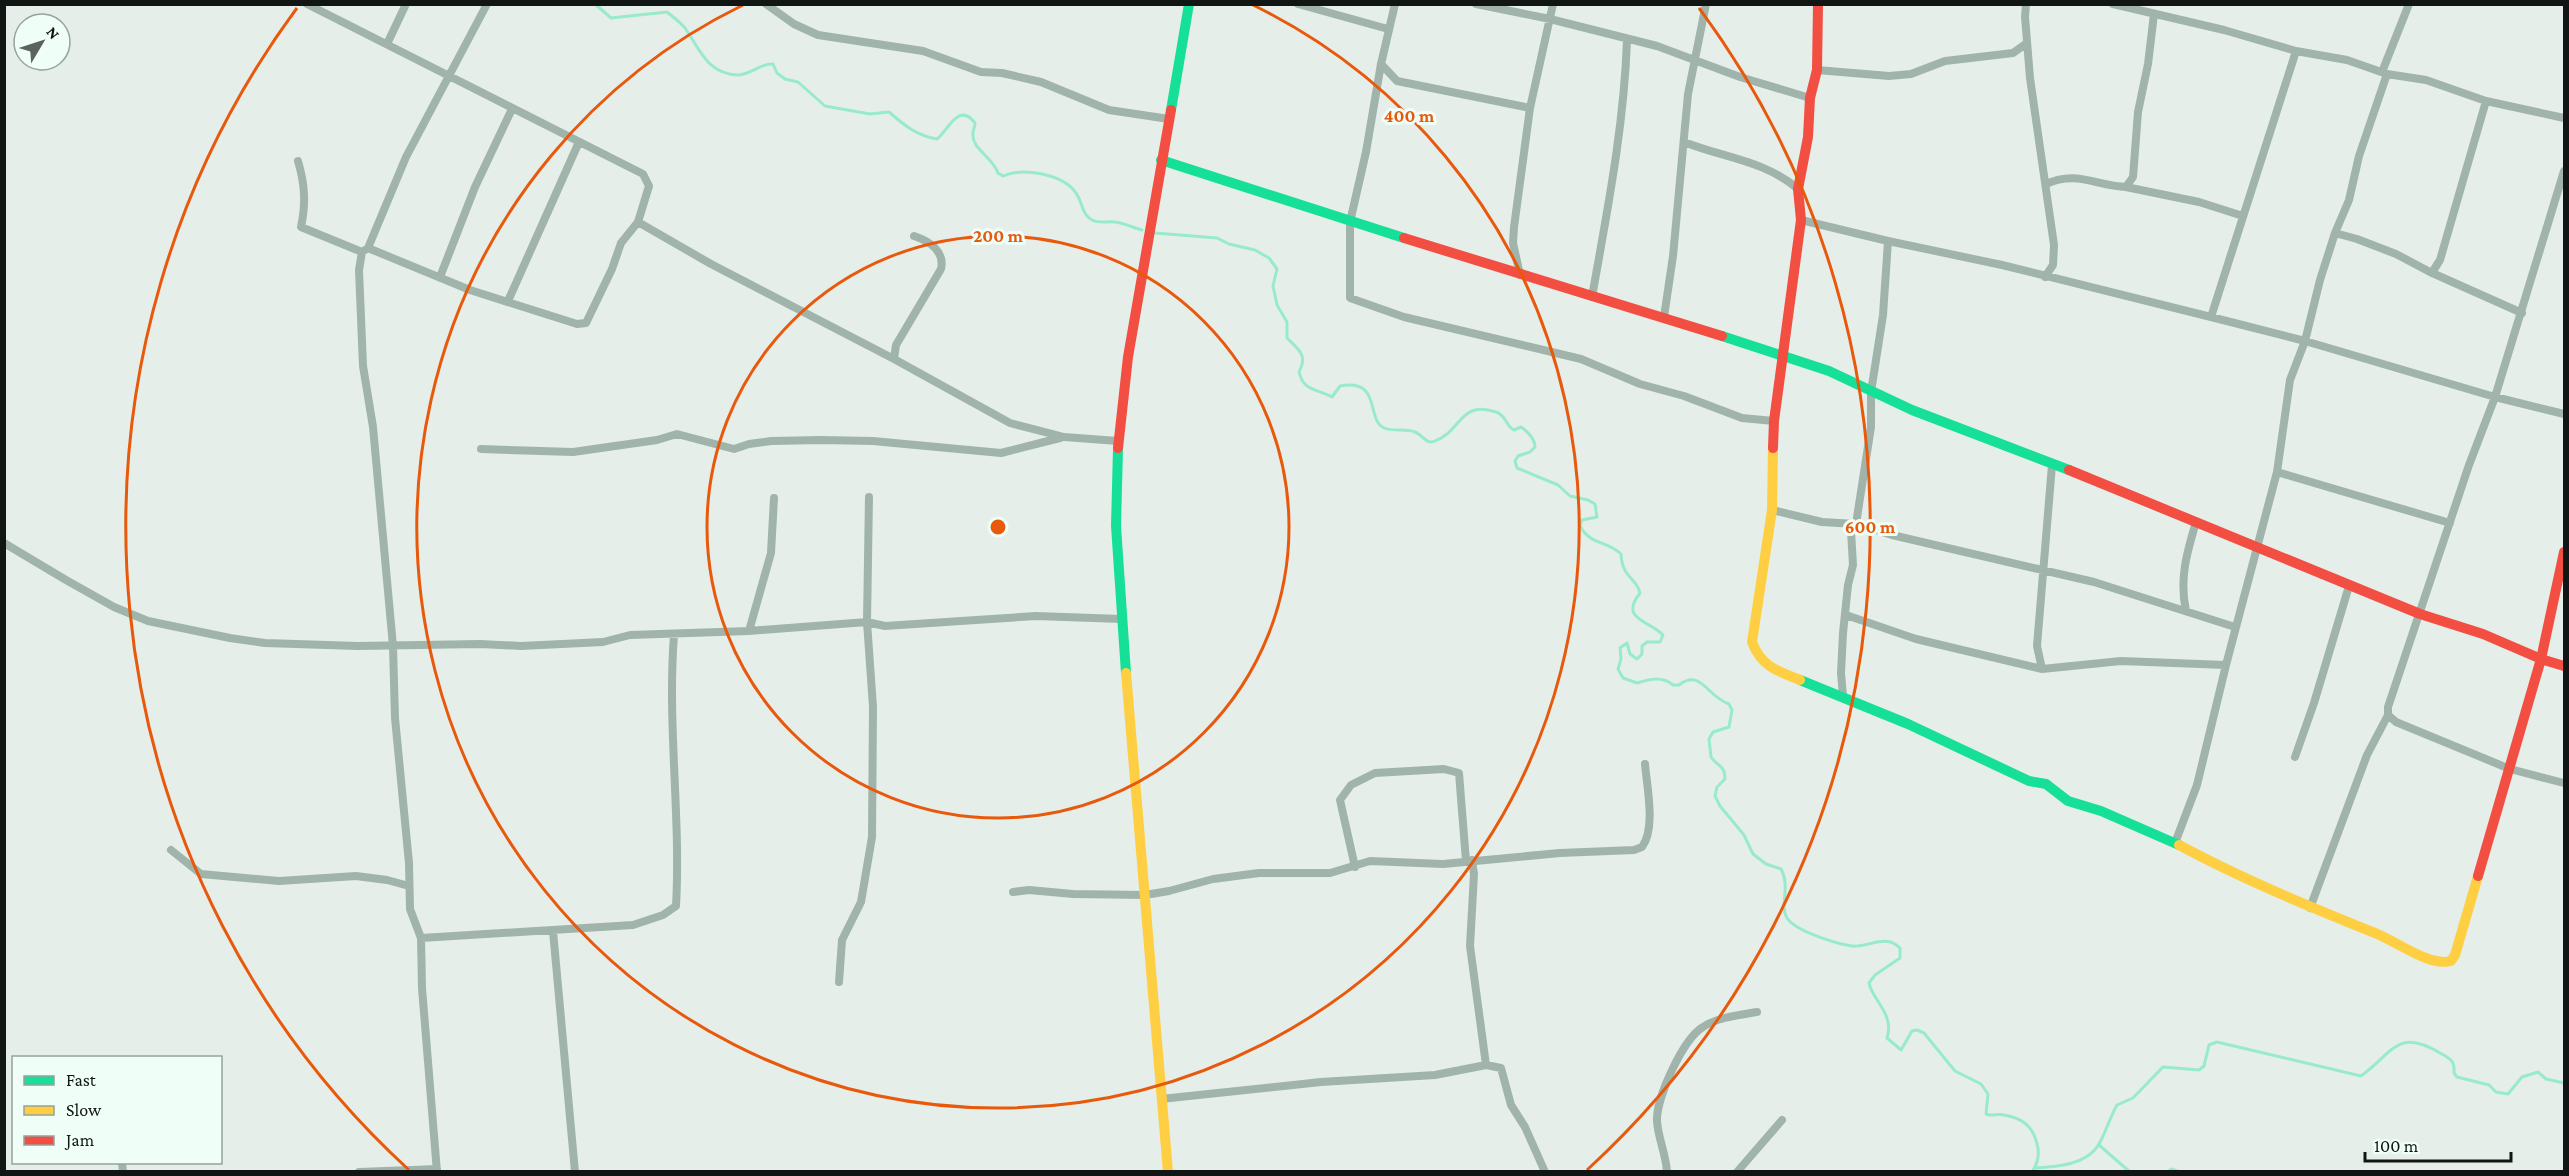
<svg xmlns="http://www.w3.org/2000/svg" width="2569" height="1176" font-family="'Crimson Pro',serif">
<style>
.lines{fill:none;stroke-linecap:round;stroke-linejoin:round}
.stream{stroke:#98ebca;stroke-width:3}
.street{stroke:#a0b4ab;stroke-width:8}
.fast{stroke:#16e098;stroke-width:10}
.slow{stroke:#ffcf43;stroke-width:10}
.jam{stroke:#f24e42;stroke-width:10}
.ring{fill:none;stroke:#e8590c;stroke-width:3}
.centre{fill:#e8590c;stroke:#effff7;stroke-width:3}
.ring-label{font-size:18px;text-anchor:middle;font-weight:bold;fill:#e8590c;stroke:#effff7;stroke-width:6;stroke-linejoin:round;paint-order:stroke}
</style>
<rect width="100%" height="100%" fill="#e6eeea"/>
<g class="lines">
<!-- stream -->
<path class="stream" d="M595,4L611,18L667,12C673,17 680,22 685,28C700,49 707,74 738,75C751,75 760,63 773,64L777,73L785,79L798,82L825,106L870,114L889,112C904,125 917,136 937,139C948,131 958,101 975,123C975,127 973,130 973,133C971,149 993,157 998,173L1003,176C1023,167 1063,174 1076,193C1082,201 1082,215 1092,220C1100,224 1108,221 1115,222C1124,223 1134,228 1142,230
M1155,233L1217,238L1229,244L1255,250L1269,258L1277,269L1273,286L1277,305L1287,322V338C1299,350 1308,355 1299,372C1304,392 1316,388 1332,397L1340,386C1382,378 1366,420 1384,428C1393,432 1406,428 1415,432C1423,435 1426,445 1435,441C1462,431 1459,400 1496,412C1506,415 1506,426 1514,430L1521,427C1528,432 1535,438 1535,447L1530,452L1518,456L1515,461L1517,468L1558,485L1570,496L1588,500L1595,504L1597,517L1582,520L1580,526C1590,545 1608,541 1621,554C1622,578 1637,578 1640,593C1619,620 1649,620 1663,635L1660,642H1647L1642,646V654L1637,659L1630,654L1627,643L1620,648L1621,659L1618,669L1623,678L1637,683C1650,679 1662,676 1673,685H1679C1701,668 1707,697 1729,704L1732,710L1729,727L1713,732L1709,739L1711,757C1718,767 1725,765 1725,779L1717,787L1715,796L1720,806L1744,835L1753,854L1766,864L1781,869C1791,887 1779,906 1787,918C1795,931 1837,944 1852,946C1869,948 1885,933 1900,948V958L1875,975L1869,983C1872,1000 1895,1014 1887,1038L1901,1050L1912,1031L1917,1030L1924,1033L1955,1071L1981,1084L1988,1094L1986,1114C1993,1117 1997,1113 2004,1115C2022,1118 2033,1126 2037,1144C2040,1154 2038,1163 2032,1172
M2099,1145L2130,1172
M2035,1168C2056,1167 2087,1165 2099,1144C2106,1132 2110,1117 2117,1105L2133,1098L2163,1067L2199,1070L2204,1066L2209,1045L2217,1042L2361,1076C2393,1053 2397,1027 2440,1053C2451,1059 2455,1061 2454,1073L2457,1077L2489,1085L2496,1092L2508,1094L2522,1077L2538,1072L2546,1079L2564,1083
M2168,1172L2171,1169L2180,1172"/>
<!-- street -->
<path class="street" d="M307,4L643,174L649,186L638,222L711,264L894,359L1010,423L1064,437L1118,441
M766,4L794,24L818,35L923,51L981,72L1002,73L1041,82L1109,110L1169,119
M1298,4L1388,29
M1395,4L1381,64L1366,152L1350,222V298L1404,317L1581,359L1640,384L1684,396L1742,418L1774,421
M1476,4L1550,19L1657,46L1740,77L1810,98
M2026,4L2025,17L2030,78L2054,245L2053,265L2045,277
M2113,4L2224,30L2296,51L2347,60L2387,74L2426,80L2486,101L2564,118
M387,44L406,4
M1381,64L1397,81L1530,108
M1817,70L1889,76L1911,74L1945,61L2013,53L2027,43
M2382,72L2409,4
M1684,142C1724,158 1764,160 1798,189
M298,161C305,185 306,203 301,227L362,252
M2564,171L2495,397L2469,465L2388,707V715L2396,722L2510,769L2564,783
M2046,184C2077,170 2096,186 2126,187L2133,177L2138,112L2148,64L2154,14
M2126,187L2199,202L2243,216
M1801,220L1888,241L2002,265L2211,317L2305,341L2495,397L2564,414
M2335,233L2357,239L2396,254L2430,272L2433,271L2440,260L2486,101
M368,248L470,290L577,324L586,323L612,269L621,243L638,222
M2430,272L2522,313
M1520,275L1513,243L1514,227L1530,108L1553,4
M440,277L475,187L512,109
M1592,297C1607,212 1624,127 1627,40
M508,301L579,142
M1664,317L1673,256L1688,94L1706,4
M2211,317L2296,51
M894,359L896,345L941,269C945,251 929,241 914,236
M481,449L573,452L657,440L677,434L734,449L749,444L771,441L820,440L873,441L1001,453L1060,438
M2277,472L2450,523
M1772,510L1822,522L1856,524L1892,535L2094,582L2235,627
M4,543L66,580L114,607L148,621L230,638L265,643L358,646L480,644L521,646L603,642L630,635L749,631L867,622L885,626L1036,616L1122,619
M2186,611C2179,579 2187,552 2196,522
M1846,615L1916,639L2042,669L2121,661L2226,665
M749,631L771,553L774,498
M2042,669L2037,646L2052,465
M1843,696L1841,673L1843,633L1848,585L1853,565L1851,531L1856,524L1871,427V392L1883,315L1888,241
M2295,757L2314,703L2349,586
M2175,843L2197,785L2226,665L2277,472L2290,380L2305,341L2320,280L2335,233L2349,200L2359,156L2387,74
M171,850L201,874L279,881L356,876L387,880L409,886
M1472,860L1474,874L1470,946L1486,1065
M1355,867L1340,800L1351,785L1375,773L1444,769L1459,773L1466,861
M1013,892L1029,890L1073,894L1145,895L1169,891L1213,879L1259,873H1330L1370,861L1443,864L1560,853L1634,850L1642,847C1656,828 1647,788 1645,764
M2310,908L2367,755L2388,715
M553,931L575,1172
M421,938L633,925L663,915L676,906C681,816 667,725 674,635
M839,982L842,940L861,902L872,837L873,707L867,622L869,497
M1161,1099L1321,1082L1435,1075L1486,1065L1501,1068L1511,1105L1525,1127L1545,1172
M122,1162L123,1172
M359,1172L437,1169
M437,1172L422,988L421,938L410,909L409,863L395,718L393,646L373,427L363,366L359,270L362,252L368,248L406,157L487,4
M1667,1172C1666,1154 1658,1138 1657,1121C1656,1098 1683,1039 1703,1027C1718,1017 1740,1015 1757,1012
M1737,1172L1782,1120"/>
<!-- fast -->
<path class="fast" d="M1171,110L1189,4
M1161,160L1404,238
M1722,336L1829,371L1912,410L2069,470
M1118,448L1116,526L1126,673
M1800,680L1908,724L2029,781L2046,784L2068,801L2101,811L2179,845"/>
<!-- slow -->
<path class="slow" d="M1773,448L1772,510L1752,642C1761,666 1777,671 1800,680
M1126,673L1168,1172
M2179,845C2242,879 2308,906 2375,933C2396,941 2429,967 2451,961L2455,955L2478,876"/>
<!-- jam -->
<path class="jam" d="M1404,238L1722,336
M1118,448L1128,357L1171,110
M1773,448L1774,421L1801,220L1798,189L1808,137L1810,98L1817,70L1818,4
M2069,470L2420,614L2483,634L2541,659L2564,666
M2478,876L2541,659L2564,552"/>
</g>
<!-- distance rings -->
<g class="ring">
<circle cx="998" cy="527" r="291"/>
<path d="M1253 5A581 581 0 1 1 743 5"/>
<path d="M409 1170A872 872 0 0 1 297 8M1699 8A872 872 0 0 1 1587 1170"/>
</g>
<circle cx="998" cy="527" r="9" class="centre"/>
<g class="ring-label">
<text x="1409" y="122">400 m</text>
<text x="998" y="242">200 m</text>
<text x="1870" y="533">600 m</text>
</g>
<!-- border -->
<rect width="2569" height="1176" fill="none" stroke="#111614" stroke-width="12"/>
<!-- legend -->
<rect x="12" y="1056" width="210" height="108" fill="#effff7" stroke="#96a29c" stroke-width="1.5"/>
<rect x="24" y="1076" width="30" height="9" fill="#16e098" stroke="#96a29c" stroke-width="1.5"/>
<text x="66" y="1086" font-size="18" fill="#111614">Fast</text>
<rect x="24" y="1106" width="30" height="9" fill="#ffcf43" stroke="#96a29c" stroke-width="1.5"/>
<text x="66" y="1116" font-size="18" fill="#111614">Slow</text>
<rect x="24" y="1136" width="30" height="9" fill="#f24e42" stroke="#96a29c" stroke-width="1.5"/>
<text x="66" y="1146" font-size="18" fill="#111614">Jam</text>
<!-- north arrow -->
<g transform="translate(42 42) rotate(51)"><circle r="28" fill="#effff7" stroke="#96a29c" stroke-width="1.5"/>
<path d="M0-4.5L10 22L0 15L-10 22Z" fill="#5c625f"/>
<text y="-9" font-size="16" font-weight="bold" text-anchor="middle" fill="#111614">N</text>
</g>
<!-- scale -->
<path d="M2365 1152v9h146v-9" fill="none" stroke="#111614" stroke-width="3"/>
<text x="2374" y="1152" font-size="18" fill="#111614" stroke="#effff7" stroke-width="4.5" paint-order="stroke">100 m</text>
</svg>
